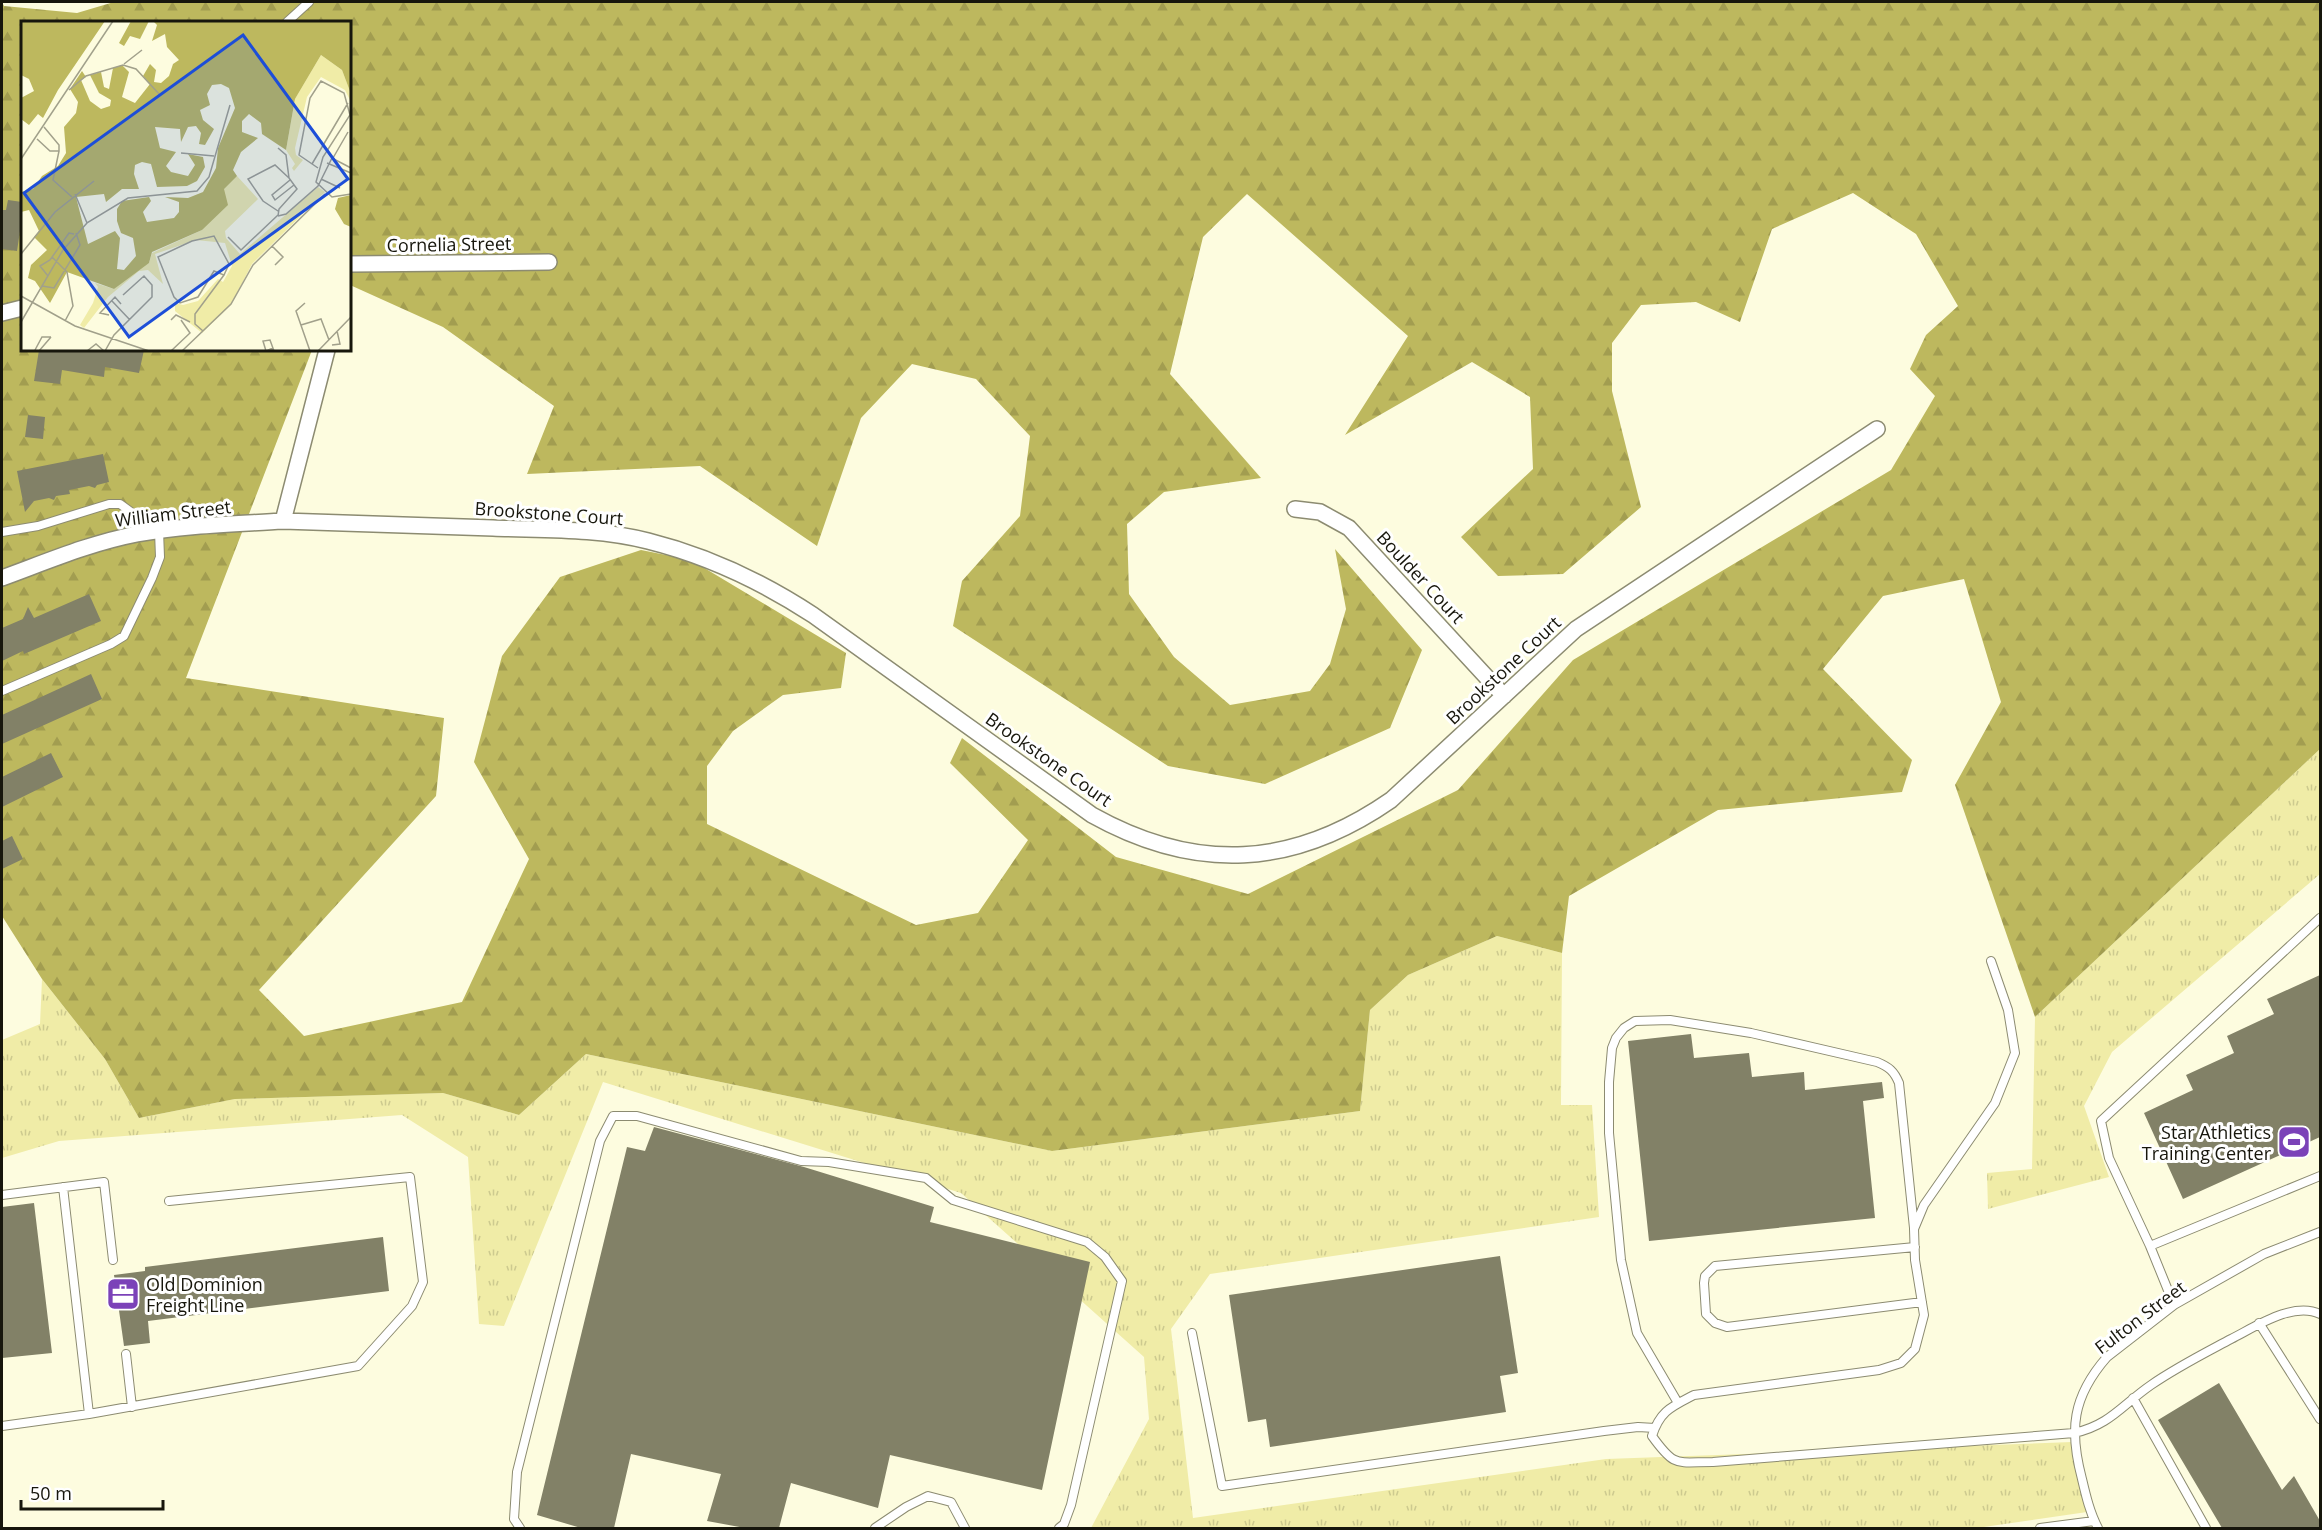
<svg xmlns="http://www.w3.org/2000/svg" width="2322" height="1530" font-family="'Open Sans',sans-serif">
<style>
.grass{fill:url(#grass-tufts)}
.forest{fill:url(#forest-firs);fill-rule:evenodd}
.building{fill:#828167}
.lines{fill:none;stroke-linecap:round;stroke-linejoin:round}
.service-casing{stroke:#8c8b71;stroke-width:10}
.minor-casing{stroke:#8c8b71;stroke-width:18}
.service{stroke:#fff;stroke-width:8}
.minor{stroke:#fff;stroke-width:15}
.labels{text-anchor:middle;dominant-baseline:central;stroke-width:6;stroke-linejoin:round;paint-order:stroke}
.street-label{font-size:18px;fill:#17160c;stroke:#fff}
.poi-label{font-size:18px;fill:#17160c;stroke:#fff;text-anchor:end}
.inset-road{fill:none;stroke:#a1a08b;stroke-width:1.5}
.view{fill:#1d4ed8;fill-opacity:0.15;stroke:#1d4ed8;stroke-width:3}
.inset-edge{fill:none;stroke:#17160c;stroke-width:3}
</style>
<defs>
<pattern id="grass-tufts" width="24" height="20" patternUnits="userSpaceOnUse" patternTransform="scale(1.5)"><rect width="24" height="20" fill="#f0eca7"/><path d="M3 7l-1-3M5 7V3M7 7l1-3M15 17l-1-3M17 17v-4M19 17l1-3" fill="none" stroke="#cdca8f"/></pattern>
<pattern id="forest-firs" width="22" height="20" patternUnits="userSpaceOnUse" patternTransform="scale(1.5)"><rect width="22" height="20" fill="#bdb85e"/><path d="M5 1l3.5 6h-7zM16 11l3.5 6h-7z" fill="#a29d50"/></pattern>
</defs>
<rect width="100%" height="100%" fill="#fdfcdf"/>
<!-- grass -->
<path class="grass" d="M2320,749V874L2112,1052L2084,1106L2109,1177L1988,1209L1987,1173L2032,1169L2035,1017Z
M1497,936L1562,953L1561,1105H1592L1599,1217L1210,1274L1171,1329L1193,1518L1606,1459L2072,1442L2094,1511L1977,1528H1091L1149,1419L1144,1357L961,1193L603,1082L504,1326L479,1324L468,1157L402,1115L59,1141L2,1158V1040L40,1024L42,979L105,1059L139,1118L235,1099L443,1093L519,1115L586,1054L1052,1151L1360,1111L1370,1010L1408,975Z"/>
<!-- forest -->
<path class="forest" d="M2,2L4,6L77,13L114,2H2320V749L2035,1017L1955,785L2001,702L1964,579L1883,596L1823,669L1912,760L1902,792L1718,810L1569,896L1562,953L1497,936L1408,975L1370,1010L1360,1111L1052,1151L586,1054L519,1115L443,1093L235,1099L139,1118L105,1059L42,979L2,916ZM22,22H350V285L443,327L554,406L527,474L700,466L817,546L861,418L912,364L976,379L1030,436L1020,516L962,581L953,626L1168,766L1265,784L1390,728L1422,650L1335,549L1346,609L1330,664L1310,691L1230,705L1174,657L1129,594L1127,524L1164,492L1261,478L1170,374L1203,237L1247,194L1408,336L1345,435L1472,362L1530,397L1533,469L1461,537L1498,576L1563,574L1641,507L1612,391V343L1641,305L1696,302L1740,322L1772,229L1853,193L1916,234L1958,306L1926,335L1910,369L1935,396L1891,470L1573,660L1458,790L1248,894L1116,857L962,738L950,763L1028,840L978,913L916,925L707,824V766L733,731L783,695L841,688L846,653L691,560L641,550L560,577L502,656L474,762L529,859L462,1002L304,1036L259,990L436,796L444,718L186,678L312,350H22Z"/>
<!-- building -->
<path class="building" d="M8,200L22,202V231H20L17,251L2,249V210H6Z
M39,350L79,352V350H144L139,373L105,367L104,377L62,370L60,384L34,381Z
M28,415L45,417L43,439L25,437Z
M103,454L109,482L97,485L95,488L89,486L69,490L70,494L56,496L54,500L49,498L34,501L25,512L17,471Z
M89,594L101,621L24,654L23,651L2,661V628L23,619L28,607L34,618Z
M91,674L102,699L2,744V715Z
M51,753L63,777L2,807V777Z
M12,836L23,859L2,869V841Z
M2320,975V1137L2183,1199L2144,1113L2193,1090L2186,1075L2234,1053L2227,1036L2274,1014L2267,999Z
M1691,1034L1694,1058L1749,1053L1752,1077L1804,1072L1805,1090L1882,1082L1884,1098L1863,1101L1875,1218L1649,1241L1628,1041Z
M654,1127L804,1167L934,1207L930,1222L1090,1262L1042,1490L890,1455L878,1508L791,1483L779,1528H745L707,1521L721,1474L631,1454L614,1528H581L537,1515L627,1147L645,1151Z
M34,1203L52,1353L2,1358V1207Z
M383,1237L389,1291L148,1321L150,1343L124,1346L114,1275L145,1271V1267Z
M1500,1256L1518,1373L1500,1376L1506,1412L1270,1447L1266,1419L1248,1422L1229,1295Z
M2219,1383L2282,1490L2294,1476L2320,1521V1528H2222L2158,1420Z"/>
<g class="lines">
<defs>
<path id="service" d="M287,22L309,2
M2,532L38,526L109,504H120L131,512L137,534
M2,691L111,644L124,636L152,578L160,557L159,531
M1991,961L2008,1010L2015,1053L1995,1103L1924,1205L1914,1229L1915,1260L1924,1315L1915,1349L1901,1363L1879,1370L1694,1395C1671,1407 1660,1411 1652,1436C1675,1468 1676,1462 1713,1462L2074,1433C2110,1425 2122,1405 2151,1385C2177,1367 2203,1354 2231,1339C2255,1327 2293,1301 2320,1314
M63,1187L89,1414
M2,1195L104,1182L113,1260
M2150,1246L2320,1176
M1915,1247L1715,1266L1705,1276L1704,1283L1706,1314L1715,1323L1727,1327L1922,1302
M2174,1305L2150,1246L2109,1158L2101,1121L2320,918
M2259,1323L2320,1419
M1192,1333L1222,1486L1604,1431L1638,1427L1655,1428
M126,1354L132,1407
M2133,1398L2206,1528
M1678,1403L1637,1333L1621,1260L1609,1133V1082L1612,1048L1616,1038L1624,1028L1635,1021L1670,1020L1751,1033L1877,1062C1889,1067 1894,1071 1899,1083L1914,1228
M2,1426L89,1414L358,1366L412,1306L423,1282L410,1177L169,1201
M520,1528L514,1519L517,1472L600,1141L613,1116H637L801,1161L829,1162L926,1178L953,1200L1087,1242L1105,1257L1122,1281L1071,1505L1064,1524L1059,1528
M875,1528L906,1507L928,1496L951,1502L965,1528
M2040,1528L2094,1521
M2098,1528C2090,1513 2086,1496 2082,1479C2069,1430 2072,1397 2107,1357L2174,1305L2264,1254L2320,1232"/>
<path id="minor" d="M350,264L549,262
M2,313L22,308
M327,350L283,521C353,523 423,526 493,528C544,530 598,528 648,541C708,556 761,581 813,615L1092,815C1196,873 1293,868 1391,800L1576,629L1877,429
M1295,509L1320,512L1349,528L1504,696
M2,578C46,562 90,543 137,534C185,525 235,524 283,521"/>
</defs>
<!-- service casing -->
<use href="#service" class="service-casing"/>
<!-- minor casing -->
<use href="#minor" class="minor-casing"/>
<!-- service -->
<use href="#service" class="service"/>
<!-- minor -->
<use href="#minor" class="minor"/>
</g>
<!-- icons -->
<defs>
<symbol id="stadium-square" viewBox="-11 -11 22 22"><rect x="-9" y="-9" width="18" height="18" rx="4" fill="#7b42b8" stroke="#fff"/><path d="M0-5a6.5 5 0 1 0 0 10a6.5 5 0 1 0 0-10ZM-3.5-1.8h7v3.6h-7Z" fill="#fff"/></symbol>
<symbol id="office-square" viewBox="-11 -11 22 22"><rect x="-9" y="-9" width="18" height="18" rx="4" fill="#7b42b8" stroke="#fff"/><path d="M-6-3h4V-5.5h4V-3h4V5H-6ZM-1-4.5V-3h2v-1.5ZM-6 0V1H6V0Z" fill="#fff"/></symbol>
</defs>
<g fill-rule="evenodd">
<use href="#stadium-square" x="2275" y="1123" width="38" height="38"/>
<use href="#office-square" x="104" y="1275" width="38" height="38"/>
</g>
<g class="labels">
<!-- street labels -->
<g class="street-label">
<text transform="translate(449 244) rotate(-1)">Cornelia Street</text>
<text transform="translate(173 513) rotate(-7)">William Street</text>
<text transform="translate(549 513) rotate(4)">Brookstone Court</text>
<text transform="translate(1421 577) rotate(47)">Boulder Court</text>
<text transform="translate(1503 670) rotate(-43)">Brookstone Court</text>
<text transform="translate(1049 759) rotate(35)">Brookstone Court</text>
<text transform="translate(2140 1317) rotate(-37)">Fulton Street</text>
</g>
<!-- poi labels -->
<g class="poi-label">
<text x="2271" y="1132">Star Athletics<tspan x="2271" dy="21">Training Center</tspan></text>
<text x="146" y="1284" text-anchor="start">Old Dominion<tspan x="146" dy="21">Freight Line</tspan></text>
</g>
</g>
<!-- overview -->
<g transform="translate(21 21)">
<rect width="330" height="330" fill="#fdfcdf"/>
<path d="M300,34L321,49L330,73V81L324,69L300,56L286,76L274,127L275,134L282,139L273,150L271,147L274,143L265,129L274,78ZM216,155L237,178L204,210L205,217L219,233L297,166L304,171L231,243L210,284L181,312L154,290V282L162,284L177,280L197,258L202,261L211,245L204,222L175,219L134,233L142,263L127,249L118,250L87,276L63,307L59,304L72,282L77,266L74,262L93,268L120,245L128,242L131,232L181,209L208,158Z" fill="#f0eca7"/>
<path d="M0,0H84L37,69L22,97L17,93L8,104L0,98V77L13,70L8,58L0,54ZM110,0H128L119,18L109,15L103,25L98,22ZM132,0H330V73L321,49L300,34L274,78L265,129L241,113L240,102L228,93L221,100V111L237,117L220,131L212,149L216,155L203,168L207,184L181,209L131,231L128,242L93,268L46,251L29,282L14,260L7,257L10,244L26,229L13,216L18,210L8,189L0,191V171L12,168L21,155L37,145L45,132L43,106L55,92L57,81L49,68L61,50L65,56L60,59L69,80L80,88L89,85L90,79L78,72L69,54L80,51L83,66L88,68L92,47L101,44L108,51L101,76L114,82L129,63L122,55L129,43L135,49L133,61L140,62L148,55L152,43L158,39L146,26L144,13L131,20L136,4ZM200,63L208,67L214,87L197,127L195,147L182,171L167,177L144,176L158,181V191L153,197L126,201L122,191L130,180L128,176L101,180L96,188V200L100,212L112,217L115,235L103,249L96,248L99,217L94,210L67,223L55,176L83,173L85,181L101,168H118L113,153L114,144L121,141L130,143L136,166L166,165L176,160L184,146L182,136L167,133L174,144L167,155L150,151L145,145L155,131L139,127L134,106L159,108L160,121L167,106L175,105L180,112L178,123L184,124L193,108L182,99L179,89L189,84L186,73L191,64ZM330,174V206L323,203L314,188L317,177Z" fill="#bdb85e" fill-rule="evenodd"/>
<path class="inset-road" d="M103,43L121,29M48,69L65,55L102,44L115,48L139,74M16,118L29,130H38V124L23,106M257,127L265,134L268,157L276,168L258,188L257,195M38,130L32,159L51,176M160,132L193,135M312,137L327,111M0,138L92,0M306,142L330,152M291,143L327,82M297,147L278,134L289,77L300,60L323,72L329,94L302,136L295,161L311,176L330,173M300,158L319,167M269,159L251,174L254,179L273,164M54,173L66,202L107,177L176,170L188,156L209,84M257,190L242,180L227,158L254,144L268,157M257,195L265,193L297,165L311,137L330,147M207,216L220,229L257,194M251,225L262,236L254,244M0,233L34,191L73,160M31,236L46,251L52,285L44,300M27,255L19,245L29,239L48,212L53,213M21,265L33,267L59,224L55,212M0,275L54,305L128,330M91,280L109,299M284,282L275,290L289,330M88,294L79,292L94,276L100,283M150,299L155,294L169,301M0,301L42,229L66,202M280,304L300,298L308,319M182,310L174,303V293L203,254L193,250L177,276L159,282L153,276L137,236L171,220L193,215L208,243L203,254M311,324L319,323L316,310M252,327L245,330L242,320L249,319L253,330M14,329L21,316H30M18,330L30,316M66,330L75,323L83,330M84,330L93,314L131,276V264L123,255L102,274M150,330L169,312L160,299M161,330L210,283L232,244L304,173M297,330L330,296"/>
<path class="view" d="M222,14L327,158L108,316L3,172Z"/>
<rect width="330" height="330" class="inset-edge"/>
</g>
<!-- border -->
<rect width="2322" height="1530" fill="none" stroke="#17160c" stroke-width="6"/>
<!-- scale -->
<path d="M21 1500v9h142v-9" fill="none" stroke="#17160c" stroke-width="3"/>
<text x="30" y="1500" font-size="18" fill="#17160c" stroke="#ffffff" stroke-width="4.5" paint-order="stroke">50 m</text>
</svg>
